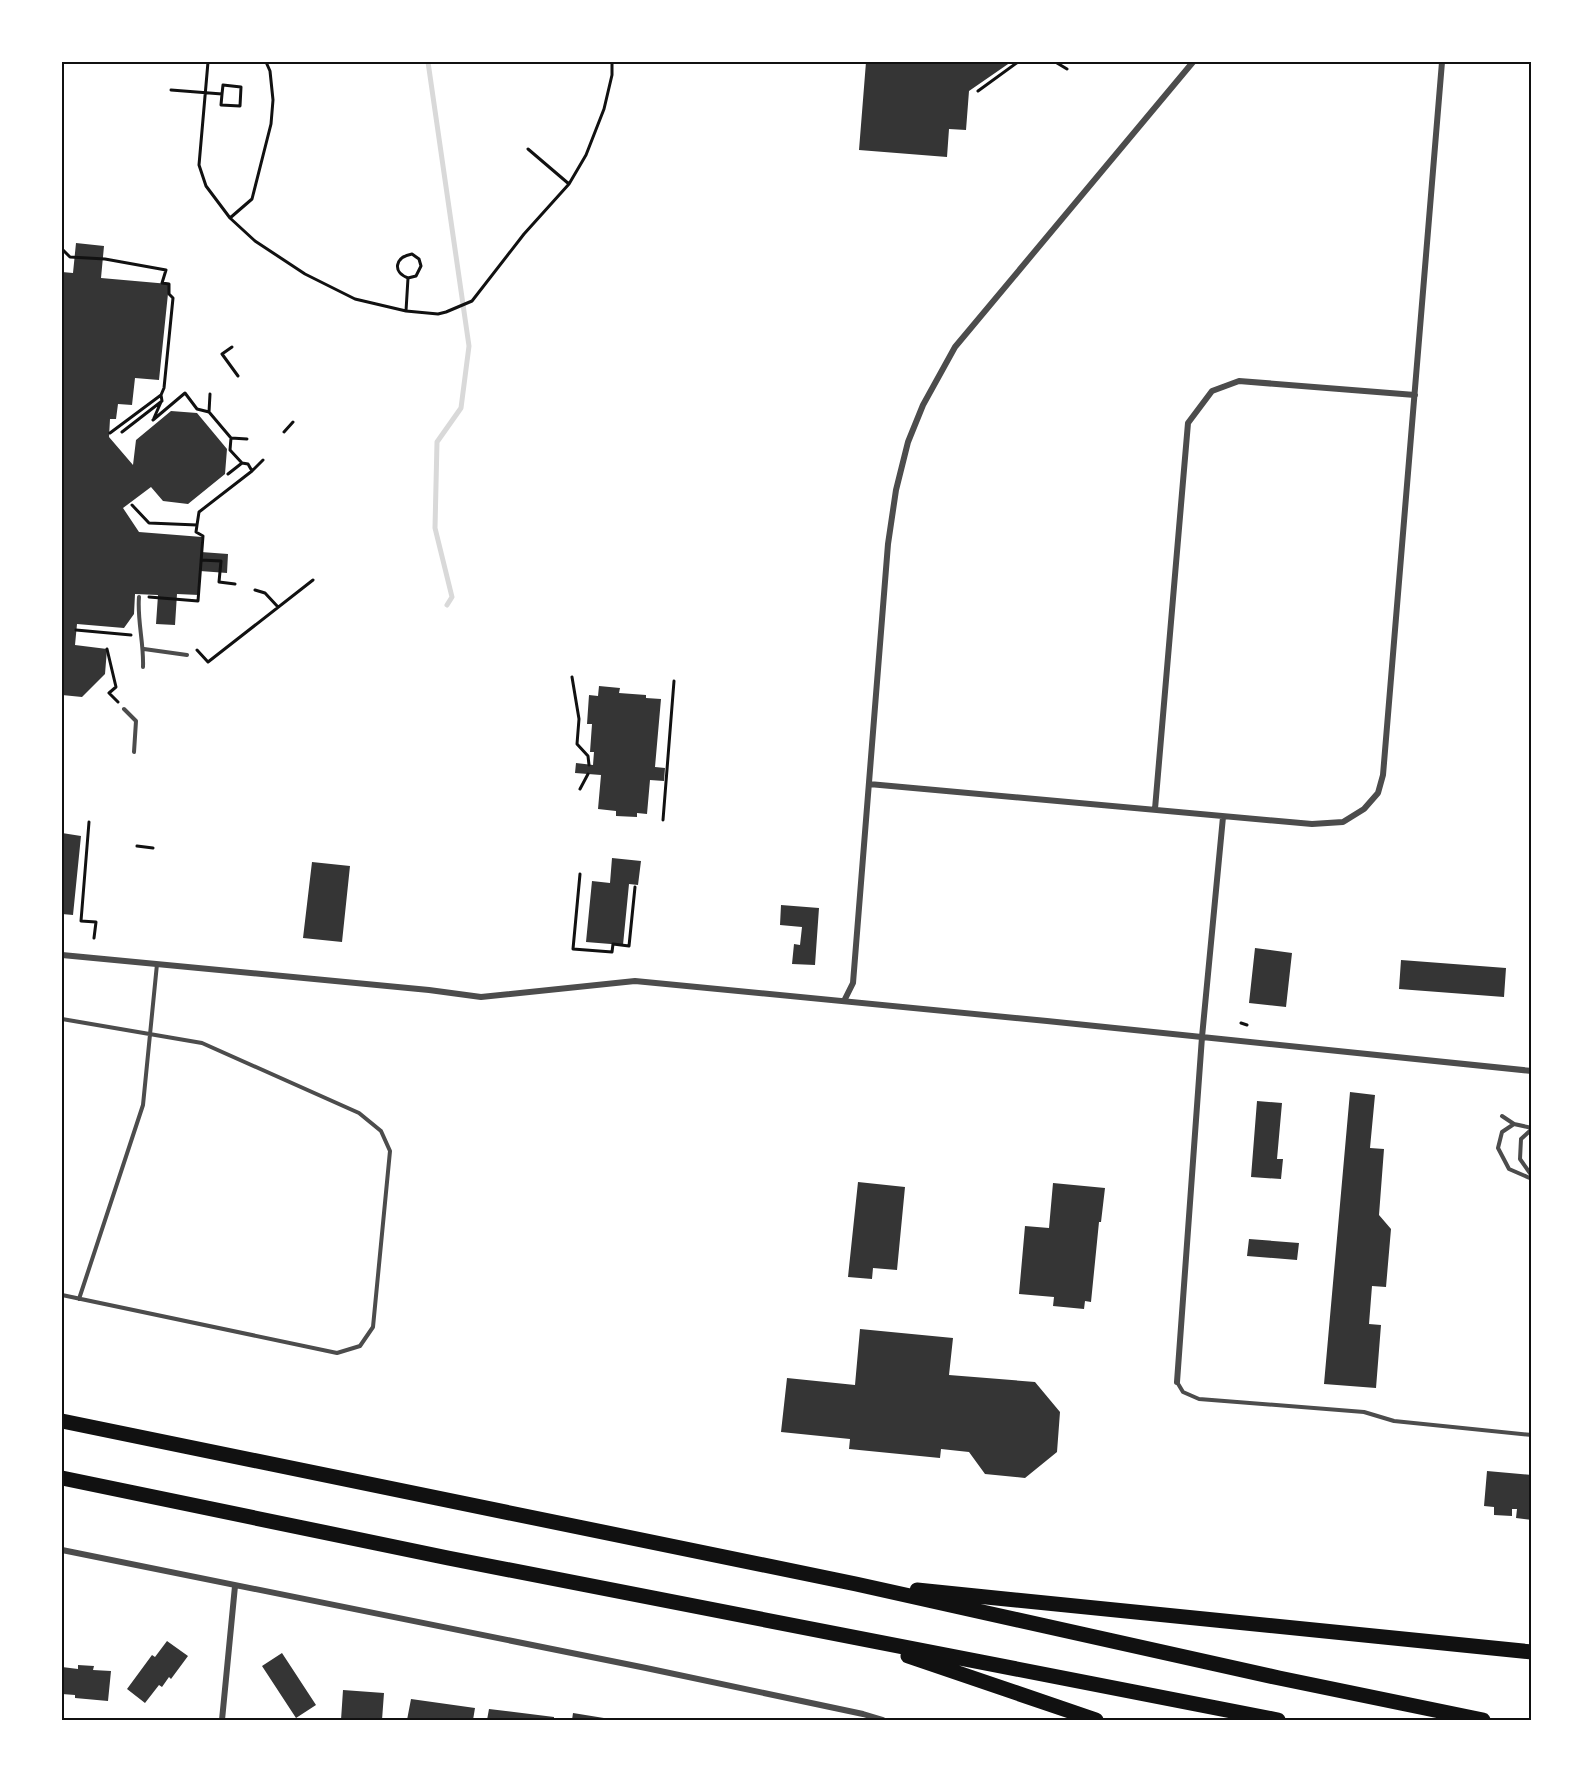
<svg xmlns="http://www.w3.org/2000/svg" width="1593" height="1782" font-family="Barlow,sans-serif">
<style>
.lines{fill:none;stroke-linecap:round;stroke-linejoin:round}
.stream{stroke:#d9d9d9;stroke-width:5}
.building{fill:#353535}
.path{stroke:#111;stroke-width:3}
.service{stroke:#4c4c4c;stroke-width:4}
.minor{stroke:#4c4c4c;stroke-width:6}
.motorway{stroke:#111;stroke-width:15}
.neatline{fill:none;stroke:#111;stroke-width:2}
</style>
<rect width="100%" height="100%" fill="#fff"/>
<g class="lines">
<!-- stream -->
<path class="stream" d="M428,62L469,346L461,408L437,442L435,528L452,597L447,605"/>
</g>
<!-- building -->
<path class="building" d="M866,62H1011L969,91L966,130L949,129L947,157L859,150Z
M76,243L104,246L101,278L169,284L159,380L135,378L132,405L118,404L116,419H110L109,437L133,465L136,440L171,411L197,413L227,449L225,474L188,504L163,501L151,487L123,508L139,532L202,537L201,552L228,554L227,573L200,571L199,595L177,594L175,625L156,624L158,595L135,594L134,614L124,628L77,624L75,645L107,649L105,674L82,697L62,695V272L73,273Z
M599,686L620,688L619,693L646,695V698L661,699L655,767L665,768L664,781L650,780L647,814L637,813V817L616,816V811L598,809L601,775L575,773L576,763L593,765L594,752H590L592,724H587L589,695L598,696Z
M62,833L81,836L73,915L62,914Z
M612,858L641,861L638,885L629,884L623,945L586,942L592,881L610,883Z
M312,862L350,866L342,942L303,938Z
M781,905L819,908L815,965L792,964L794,944L800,945L802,927L780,925Z
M1255,948L1292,953L1286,1007L1249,1003Z
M1401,960L1506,968L1504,997L1399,989Z
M1350,1092L1375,1095L1370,1148L1384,1149L1379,1215L1391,1229L1386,1287L1372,1286L1369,1324L1381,1325L1376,1388L1324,1384Z
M1257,1101L1282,1103L1277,1159H1283L1281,1179L1251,1177Z
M858,1182L905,1187L897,1270L873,1268L872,1279L848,1277Z
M1053,1183L1105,1188L1101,1222H1099L1091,1302L1085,1301L1084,1309L1053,1306L1054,1297L1019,1294L1025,1226L1049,1228Z
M1249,1239L1299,1243L1297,1260L1247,1256Z
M860,1329L953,1338L949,1375L1035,1382L1060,1412L1057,1452L1025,1478L985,1474L969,1452L941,1449L940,1458L849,1449L850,1439L781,1432L787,1378L855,1385Z
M1487,1471L1532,1475V1520L1516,1518L1517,1509H1512V1516L1494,1515V1507L1484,1506Z
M167,1641L188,1656L171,1679L169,1677L162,1687L159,1685L145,1703L127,1689L152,1655L155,1657Z
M282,1653L316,1705L296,1718L262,1666Z
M78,1665L94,1666L93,1670L111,1671L108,1701L75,1698V1695L62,1694V1667L78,1669Z
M343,1690L384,1693L382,1720H341Z
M411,1699L475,1708L473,1720H407Z
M489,1709L554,1717V1720H487Z
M573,1713L610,1719V1720H572Z"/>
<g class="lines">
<!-- path -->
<path class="path" d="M208,62L199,165L206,186L230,218L255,241L305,274L355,299L406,311L438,314L446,312L472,301L524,234L569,184L586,155L604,109L612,75V62
M1057,63L1067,69
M171,90L222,94L221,105L240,106L241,87L223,85L222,94
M978,91L1018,62
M528,149L569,184
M230,218L252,199L271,124L273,100L270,71L266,62
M62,249L70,257L105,259L166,270L162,283L169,284V294L173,298L164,388L161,395
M406,311L408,278L416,276L421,266L419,259L412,254C395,257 392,272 408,278
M232,347L222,354L238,376
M210,394L209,412L231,438L247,439
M154,418L161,402
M153,420L185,393L197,409L209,412
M284,432L293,422
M110,433L161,395L162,401L122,432
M242,463L248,464L252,471L263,460
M228,474L242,463L230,450L231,438
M132,505L149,523L197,525L199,512L252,471
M201,560L221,561L219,582L235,584
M255,590L265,593L278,607
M149,597L198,601L203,536L196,532L197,525
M76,630L131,635
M107,649L116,687L109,693L118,702
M197,650L208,662L313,580
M572,677L579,719L577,744L588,756L589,765
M580,789L588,774
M663,820L674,681
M89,822L81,921L96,922L94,938
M137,846L153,848
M580,874L573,949L612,952L613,944L629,946L635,887
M1241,1023L1247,1025"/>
<!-- service -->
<path class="service" d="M139,597C137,620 144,643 143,667
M144,649L187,655
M124,709L136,721L134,752
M62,1019L202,1043L359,1113L381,1131L390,1151L373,1327L360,1346L337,1353L62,1295
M1502,1116L1514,1124
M1532,1128L1514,1124L1502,1132L1498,1148L1509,1169L1532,1179
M1532,1129L1521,1139L1520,1159L1532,1176
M79,1299L143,1105L157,964
M1177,1382L1183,1392L1199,1399L1364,1412L1394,1421L1532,1435"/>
<!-- minor -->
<path class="minor" d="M869,784L1312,824L1343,822L1364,809L1378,793L1383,775L1442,62
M1155,809L1188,423L1212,391L1239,381L1415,395
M62,955L429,990L481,997L635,981L1047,1021L1532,1071
M844,1001L853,983L888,544L896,490L908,442L923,405L955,347L1193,62
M1177,1382L1202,1037L1223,817
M62,1550L646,1668L863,1714L883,1720
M222,1720L235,1586"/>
<!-- motorway -->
<path class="motorway" d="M62,1421L856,1584L1279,1678L1483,1720
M62,1478L448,1558L1278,1720
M917,1590L1532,1652
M908,1656L1096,1720"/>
</g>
<!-- border -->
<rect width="1593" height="1782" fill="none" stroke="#ffffff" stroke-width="126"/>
<rect x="63" y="63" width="1467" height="1656" class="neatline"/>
</svg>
